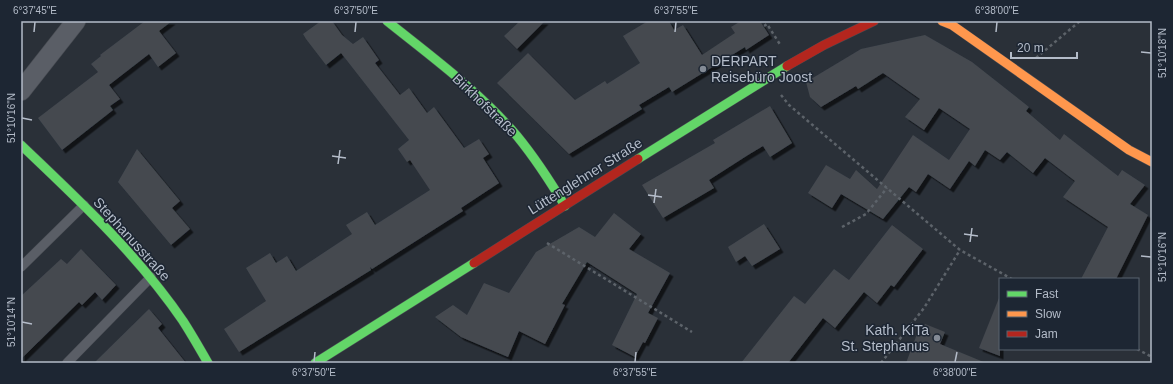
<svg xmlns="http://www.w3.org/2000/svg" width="1173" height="384" font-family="Arial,sans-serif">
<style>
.building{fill:#444950;filter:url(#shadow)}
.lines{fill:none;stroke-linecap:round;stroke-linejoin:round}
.lane-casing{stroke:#484c53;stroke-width:10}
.street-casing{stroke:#484c53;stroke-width:20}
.fast-casing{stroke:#484c53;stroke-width:10}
.slow-casing{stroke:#484c53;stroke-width:10}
.jam-casing{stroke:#484c53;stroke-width:10}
.path{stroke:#5d636a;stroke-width:2.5;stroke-dasharray:3 3;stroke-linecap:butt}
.lane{stroke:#5a5e66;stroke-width:9}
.street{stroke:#5a5e66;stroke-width:19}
.fast{stroke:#63d668;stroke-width:9}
.slow{stroke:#ff974d;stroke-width:9}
.jam{stroke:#b3261e;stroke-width:9}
.ticks{fill:none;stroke:#b4bcc9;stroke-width:1.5}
.poi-dot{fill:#848b96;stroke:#1d2633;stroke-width:1.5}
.labels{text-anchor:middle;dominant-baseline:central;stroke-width:3;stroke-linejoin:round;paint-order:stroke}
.poi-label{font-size:14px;fill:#b4bcc9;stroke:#1d2633;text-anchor:start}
.street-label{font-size:14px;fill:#b4bcc9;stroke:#1d2633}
.neatline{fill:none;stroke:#b4bcc9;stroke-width:1.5}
.ticks-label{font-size:10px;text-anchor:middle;fill:#b4bcc9}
</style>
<defs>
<filter id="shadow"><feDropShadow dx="3.5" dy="3.5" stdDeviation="0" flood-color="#0009"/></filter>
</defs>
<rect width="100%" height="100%" fill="#2a3038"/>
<!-- building -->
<path class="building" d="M145,21H172L159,31L176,53L158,67L149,54L109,85L120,99L110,106L113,110L62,150L38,118L98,72L91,64L101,56L100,55Z
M321,21H332L342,35L353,44L363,37L379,60L375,63L400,95L409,88L427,113L434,107L464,148L479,139L489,154L483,158L499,183L461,208L463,211L372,269L370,267L371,270L239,352L224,329L266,301L246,268L270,253L276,263L287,256L296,271L352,234L346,225L367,212L375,225L430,190L410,160L407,162L398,149L409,140L341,53L326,65L306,39L303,34Z
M520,21H545L517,49L504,36Z
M648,21H669L674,30L683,25L702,55L735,33L731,27L741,21H760L769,35L746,50L745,47L672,92L669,87L639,105L642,109L569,154L497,83L528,53L575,100L605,81L607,84L640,63L623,36Z
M925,35L972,62L1029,107L1026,111L1060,140L1064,134L1118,176L1122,170L1145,185L1130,204L1148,215L1116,279H1081L1108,227L1063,197L1075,181L1045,158L1033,173L1007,152L1000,160L985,150L975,166L969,161L950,189L928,174L916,192L909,187L883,219L841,194L832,208L808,193L826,165L850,179L856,170L877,189L913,135L949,160L970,129L939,108L924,130L905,117L920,99L883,73L858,89L856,86L821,107L810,97L806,82L861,49Z
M770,106L792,143L770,157L763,146L748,155L709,180L714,188L663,218L642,185L715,143L713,140Z
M137,149L180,201L172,208L190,229L171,245L118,182Z
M614,213L641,234L629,249L670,273L648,313L658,318L645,343L643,342L635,357L612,345L637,294L587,262L562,304L565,305L545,344L519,331L508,357L461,337L435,317L453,305L467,315L484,283L509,293L536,252L579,227L595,237Z
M764,224L780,249L752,266L745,256L736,262L728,247Z
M892,225L923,249L894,287L891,285L877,303L864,292L835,328L823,318L788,363H741L794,296L805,304L834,269L849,280Z
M81,249L116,285L102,300L95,292L82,305L79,302L21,359V296L61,259L67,264Z
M999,298H1000V356L979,348Z
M149,309L162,324L158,328L186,363H94Z
M925,324L945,332L940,344L986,363H906L917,334L921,336Z"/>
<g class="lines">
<defs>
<path id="lane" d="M21,267L84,205
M67,363L151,277"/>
<path id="street" d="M21,91L76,21"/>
<path id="fast" d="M387,21C432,57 480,92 517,136C535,158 550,181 565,206
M21,145C79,200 138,255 183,321C192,335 200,349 208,363
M638,159L787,66
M315,363L474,263"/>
<path id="slow" d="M942,21L952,25L1129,150L1152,162"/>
<path id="jam" d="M787,66L824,45L874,21
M474,263L638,159"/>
</defs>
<!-- lane casing -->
<use href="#lane" class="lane-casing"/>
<!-- street casing -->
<use href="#street" class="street-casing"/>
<!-- fast casing -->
<use href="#fast" class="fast-casing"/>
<!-- slow casing -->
<use href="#slow" class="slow-casing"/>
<!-- jam casing -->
<use href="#jam" class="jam-casing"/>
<!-- path -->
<path class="path" d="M764,26L767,24L781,46
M1036,58L1080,21
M781,95L789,105L960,250L1012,279
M842,227L866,214L887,188
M547,243L692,332
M1137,349L1152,357
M881,363L924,308L960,250"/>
<!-- lane -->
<use href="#lane" class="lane"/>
<!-- street -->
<use href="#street" class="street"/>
<!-- fast -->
<use href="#fast" class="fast"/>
<!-- slow -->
<use href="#slow" class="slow"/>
<!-- jam -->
<use href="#jam" class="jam"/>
</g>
<!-- ticks -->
<path class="ticks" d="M34,32L35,22M355,32L356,22M675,32L676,22M996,32L997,22M1141,52L1151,53M22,118L32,120M332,156L346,158M338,164L340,150M648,195L662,197M654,203L656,189M964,234L978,236M970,242L972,228M1141,256L1151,257M22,322L32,324M314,362L315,352M635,362L636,352M955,362L957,352"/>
<!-- markers -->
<g class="poi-dot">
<circle cx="703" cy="69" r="4"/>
<circle cx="937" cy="338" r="4"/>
</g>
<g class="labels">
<!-- poi labels -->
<g class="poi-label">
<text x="711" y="61">DERPART<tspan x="711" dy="16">Reisebüro Joost</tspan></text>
<text x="929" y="330" text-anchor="end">Kath. KiTa<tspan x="929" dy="16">St. Stephanus</tspan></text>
</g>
<!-- street labels -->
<g class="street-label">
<text transform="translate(485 105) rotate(44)">Birkhofstraße</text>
<text transform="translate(585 176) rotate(-32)">Lüttenglehner Straße</text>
<text transform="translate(132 239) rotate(48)">Stephanusstraße</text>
</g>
</g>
<!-- border -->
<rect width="1173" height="384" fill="none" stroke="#1d2633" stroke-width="44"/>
<!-- legend -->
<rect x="999" y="278" width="140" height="72" fill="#1d2633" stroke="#59626f"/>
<rect x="1007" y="291" width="20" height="6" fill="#63d668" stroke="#59626f"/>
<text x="1035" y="298" font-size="12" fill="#b4bcc9">Fast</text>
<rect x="1007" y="311" width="20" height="6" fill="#ff974d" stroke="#59626f"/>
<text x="1035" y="318" font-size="12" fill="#b4bcc9">Slow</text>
<rect x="1007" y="331" width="20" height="6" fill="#b3261e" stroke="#59626f"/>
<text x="1035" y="338" font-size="12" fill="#b4bcc9">Jam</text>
<!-- scale -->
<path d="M1011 52v6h66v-6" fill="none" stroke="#b4bcc9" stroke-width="2"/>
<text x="1017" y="52" font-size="12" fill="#b4bcc9" stroke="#1d2633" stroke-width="3" paint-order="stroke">20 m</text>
<rect x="22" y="22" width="1129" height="340" class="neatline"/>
<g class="ticks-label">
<text x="35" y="14">6°37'45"E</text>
<text x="356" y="14">6°37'50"E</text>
<text x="676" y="14">6°37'55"E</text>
<text x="997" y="14">6°38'00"E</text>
<text transform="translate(1162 53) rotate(-90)" y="4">51°10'18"N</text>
<text transform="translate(11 118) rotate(-90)" y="4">51°10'16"N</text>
<text transform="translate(1162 257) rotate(-90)" y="4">51°10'16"N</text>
<text transform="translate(11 322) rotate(-90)" y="4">51°10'14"N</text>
<text x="314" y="376">6°37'50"E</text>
<text x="635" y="376">6°37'55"E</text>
<text x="955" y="376">6°38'00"E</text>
</g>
</svg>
